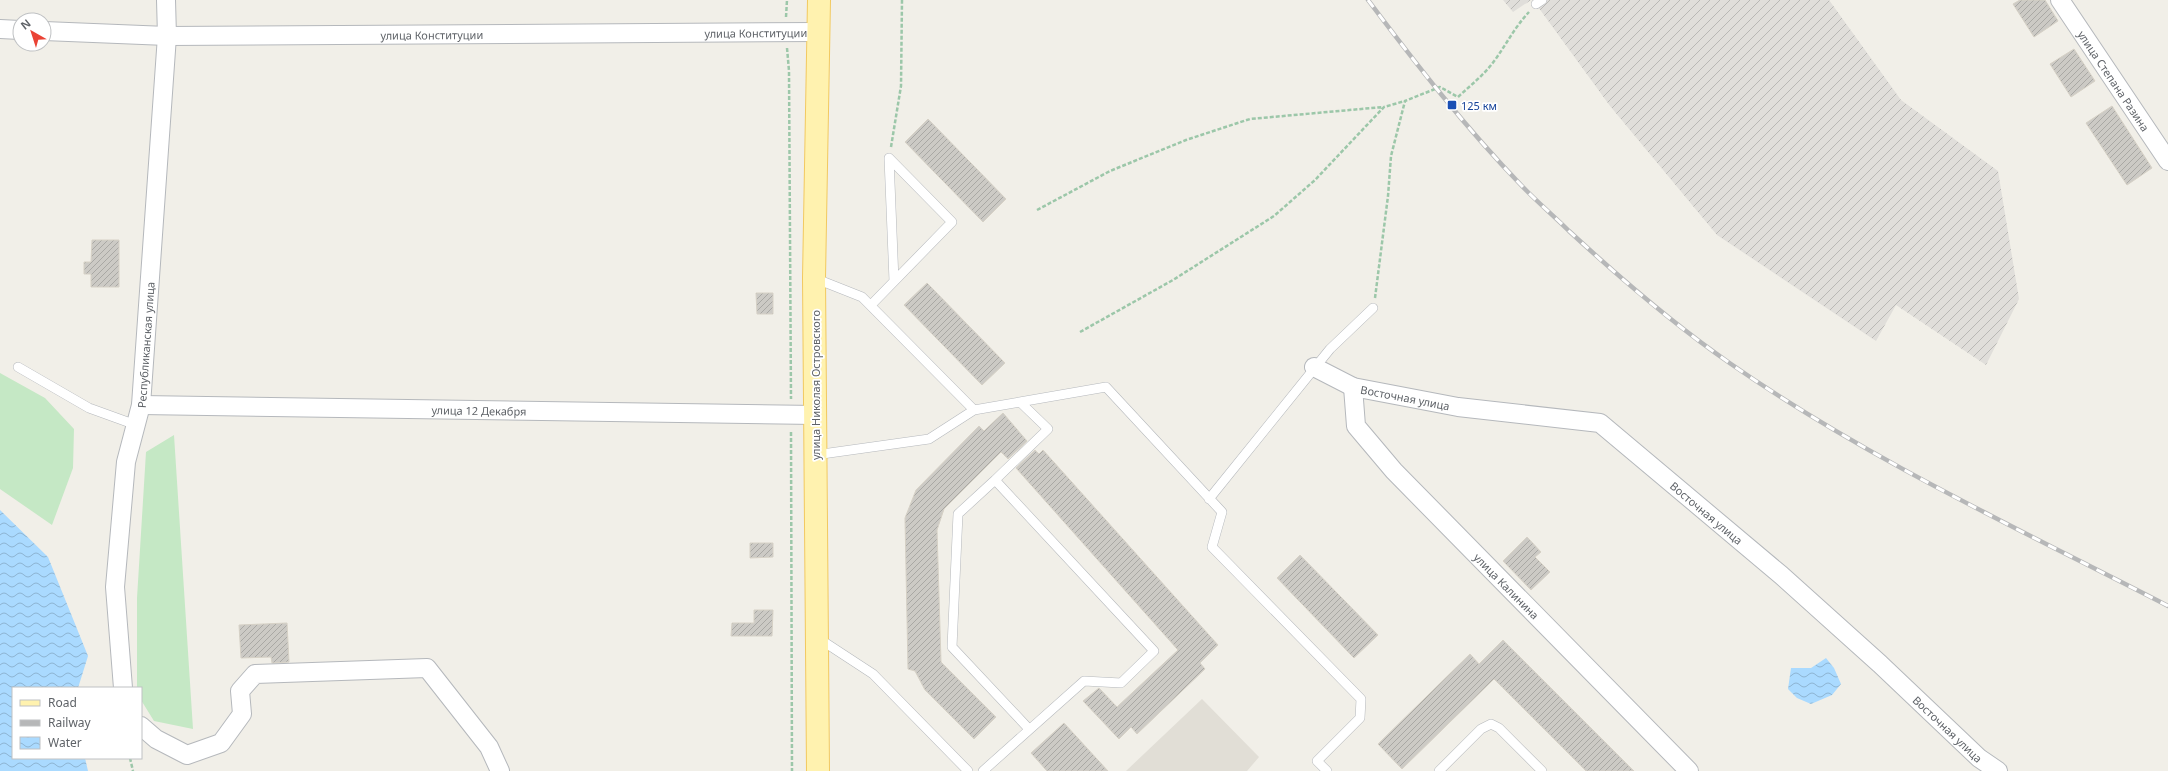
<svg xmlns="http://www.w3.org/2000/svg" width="2168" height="771" font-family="'Noto Sans',sans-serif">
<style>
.industrial{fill:url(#industrial-furrows)}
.education{fill:#e1ded6}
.grass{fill:#c5e8c5}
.water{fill:url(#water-waves)}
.building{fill:url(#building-hatch);stroke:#d6d1c6}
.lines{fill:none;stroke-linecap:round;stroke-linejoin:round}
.lane-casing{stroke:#b5b8bc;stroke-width:10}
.street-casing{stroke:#b5b8bc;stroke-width:20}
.primary-casing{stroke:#f2c960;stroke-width:24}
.path{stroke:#9cc7a9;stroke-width:2.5;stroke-dasharray:4 2;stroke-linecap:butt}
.lane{stroke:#fff;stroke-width:9}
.street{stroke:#fff;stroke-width:18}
.primary{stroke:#fff2af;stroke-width:22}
.rail-casing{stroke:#b6b7b8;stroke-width:4.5}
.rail{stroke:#fff;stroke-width:3;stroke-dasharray:9;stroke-linecap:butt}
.transit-dot{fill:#1a4fb4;stroke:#fff;stroke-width:1.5}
.labels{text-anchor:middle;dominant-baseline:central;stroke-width:3.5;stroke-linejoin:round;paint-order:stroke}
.street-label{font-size:11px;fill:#5f6368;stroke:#fff}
.transit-label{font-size:11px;fill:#164399;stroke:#fff;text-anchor:start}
</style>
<defs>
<pattern id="industrial-furrows" width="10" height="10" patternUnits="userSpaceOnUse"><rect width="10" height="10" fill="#e0deda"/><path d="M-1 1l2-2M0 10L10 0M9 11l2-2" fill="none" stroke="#b9b8b5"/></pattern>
<pattern id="water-waves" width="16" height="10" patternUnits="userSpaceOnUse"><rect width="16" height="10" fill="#aadaff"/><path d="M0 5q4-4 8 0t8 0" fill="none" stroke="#8eb4d2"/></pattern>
<pattern id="building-hatch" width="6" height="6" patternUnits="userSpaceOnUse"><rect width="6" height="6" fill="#cccac5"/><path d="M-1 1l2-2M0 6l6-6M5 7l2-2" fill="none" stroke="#a9a8a4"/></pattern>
</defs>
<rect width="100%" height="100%" fill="#f1efe8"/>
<!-- industrial -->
<path class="industrial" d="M1503,0H1531L1513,12Z
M1533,0H1829L1901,100L1998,171L2019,299L1986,365L1896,305L1876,341L1717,235L1610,106Z"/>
<!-- education -->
<path class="education" d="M1202,699L1259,757L1247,771H1126Z"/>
<!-- grass -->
<path class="grass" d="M0,373L45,398L74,429L73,468L52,525L0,489Z
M174,435L193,729L154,721L141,700V688H137V598L146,452Z"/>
<!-- water -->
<path class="water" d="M0,510L48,557L88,656L78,688H13V758H85L88,771H0Z
M1826,658L1834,668L1841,684L1832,695L1811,704L1797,698L1788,689L1791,668H1811Z"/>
<!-- building -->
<path class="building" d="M2020,0H2045L2058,21L2034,37L2013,4Z
M2074,49L2095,81L2071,97L2050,64Z
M2112,106L2152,168L2127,185L2086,123Z
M928,119L1006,199L983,222L905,142Z
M92,240H119V287H91V274H84V262H91Z
M927,283L1005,363L982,385L904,305Z
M756,293H773V314H757Z
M1003,413L1027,441L1008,459L1001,452L944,509L937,530L941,662L996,717L974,739L925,690L915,671L908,669L905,518L916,490L979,426L984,431Z
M1035,450L1039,454L1043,450L1218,645L1200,663L1205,669L1137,734L1131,727L1119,739L1083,701L1099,688L1117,707L1178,650L1016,468Z
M1527,537L1541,552L1535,557L1550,572L1531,590L1503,561Z
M750,543H773V557L750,558Z
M1300,555L1378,635L1354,658L1277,578Z
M754,610H773L772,636H731L732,623H754Z
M287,623L289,662L272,663L271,657L241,658L239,625Z
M1503,640L1634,771H1586L1494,679L1402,769L1378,744L1470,654L1479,664Z
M1064,723L1108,771H1047L1031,753Z"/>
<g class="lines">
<defs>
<path id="lane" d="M1536,4L1542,0
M889,158L894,281
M814,278L862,297L974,410L1106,387L1222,512L1212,547L1361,699L1360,718L1317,761L1327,771
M871,305L952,222L889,158
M18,367L89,408L136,425
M815,455L929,439L974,410
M995,480L958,514L952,647L1029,729
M1209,499L1330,349L1373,308
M818,638L873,674L968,771
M983,771L1084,681L1121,683L1154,651L995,480L1048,429L1020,402
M1439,771L1481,729L1491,724L1499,728L1542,771"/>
<g id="street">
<path id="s1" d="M2060,0L2168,161"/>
<path d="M0,29L20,30"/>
<path id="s2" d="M44,31L167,36L819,32"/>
<path id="s3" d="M1314,367L1353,387L1458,407L1600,423L1781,575L1880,664L1979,758L1998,771"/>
<path id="s4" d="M1353,387L1356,426L1394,471L1689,771"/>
<path id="s5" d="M141,405L816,415"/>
<path id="s6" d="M123,688L115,587L126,462L141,405L167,36L166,0"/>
<path d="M141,726L156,739L187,755L221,743L242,714L240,691L255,674L427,668L489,747L500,771"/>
</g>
<path id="primary" d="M818,771L814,278L819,0"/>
</defs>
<!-- lane casing -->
<use href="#lane" class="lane-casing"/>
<!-- street casing -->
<use href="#street" class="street-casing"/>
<!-- primary casing -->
<use href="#primary" class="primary-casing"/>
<!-- path -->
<path class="path" d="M786,17L787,0
M787,48L789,71L791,399
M891,147L901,86L902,0
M1037,210L1110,171L1186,140L1250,119L1383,107
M1375,298L1388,196L1391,156L1405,101L1440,87L1458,97C1471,85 1485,74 1495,60C1507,43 1515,27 1529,12
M1080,332L1173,280L1274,216L1315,180L1384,107L1405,101
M791,432L792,771
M130,758L133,771"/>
<!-- lane -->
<use href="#lane" class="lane"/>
<!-- street -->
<use href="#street" class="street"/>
<!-- primary -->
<use href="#primary" class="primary"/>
<defs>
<path id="rail" d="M1368,0C1416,64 1465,127 1521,185C1536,201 1553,215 1569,231C1620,278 1673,324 1731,364C1866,458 2021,530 2168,606"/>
</defs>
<!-- rail casing -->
<use href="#rail" class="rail-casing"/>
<!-- rail -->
<use href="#rail" class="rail"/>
</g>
<!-- markers -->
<rect class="transit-dot" x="1447" y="100" width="10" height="10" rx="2"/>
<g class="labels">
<!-- street labels -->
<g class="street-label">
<text stroke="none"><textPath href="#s2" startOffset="712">улица Конституции</textPath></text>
<text stroke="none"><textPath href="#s2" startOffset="388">улица Конституции</textPath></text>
<text stroke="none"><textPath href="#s1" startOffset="97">улица Степана Разина</textPath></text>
<text stroke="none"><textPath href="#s6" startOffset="346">Республиканская улица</textPath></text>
<text transform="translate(815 385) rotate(-90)">улица Николая Островского</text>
<text stroke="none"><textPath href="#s3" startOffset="97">Восточная улица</textPath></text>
<text stroke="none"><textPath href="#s5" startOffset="338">улица 12 Декабря</textPath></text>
<text stroke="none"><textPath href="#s3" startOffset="433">Восточная улица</textPath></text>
<text stroke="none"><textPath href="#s4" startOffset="259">улица Калинина</textPath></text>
<text stroke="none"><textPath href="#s3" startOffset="757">Восточная улица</textPath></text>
</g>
<!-- transit labels -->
<g class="transit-label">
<text x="1461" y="105">125 км</text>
</g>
</g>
<!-- legend -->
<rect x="12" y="687" width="130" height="72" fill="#ffffff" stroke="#bfc1c3"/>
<rect x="20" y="700" width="20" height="6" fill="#fff2af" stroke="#bfc1c3"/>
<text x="48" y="707" font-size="12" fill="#5f6368">Road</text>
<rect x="20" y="720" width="20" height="6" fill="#b6b7b8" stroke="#bfc1c3"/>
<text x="48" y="727" font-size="12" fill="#5f6368">Railway</text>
<rect x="20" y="737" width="20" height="12" fill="url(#water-waves)" stroke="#bfc1c3"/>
<text x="48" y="747" font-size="12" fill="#5f6368">Water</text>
<!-- north arrow -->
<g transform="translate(32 32) rotate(321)"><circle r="19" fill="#ffffff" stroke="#bfc1c3"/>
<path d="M0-3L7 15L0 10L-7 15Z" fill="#ea4335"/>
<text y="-6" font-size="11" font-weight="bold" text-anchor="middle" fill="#5f6368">N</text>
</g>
</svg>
